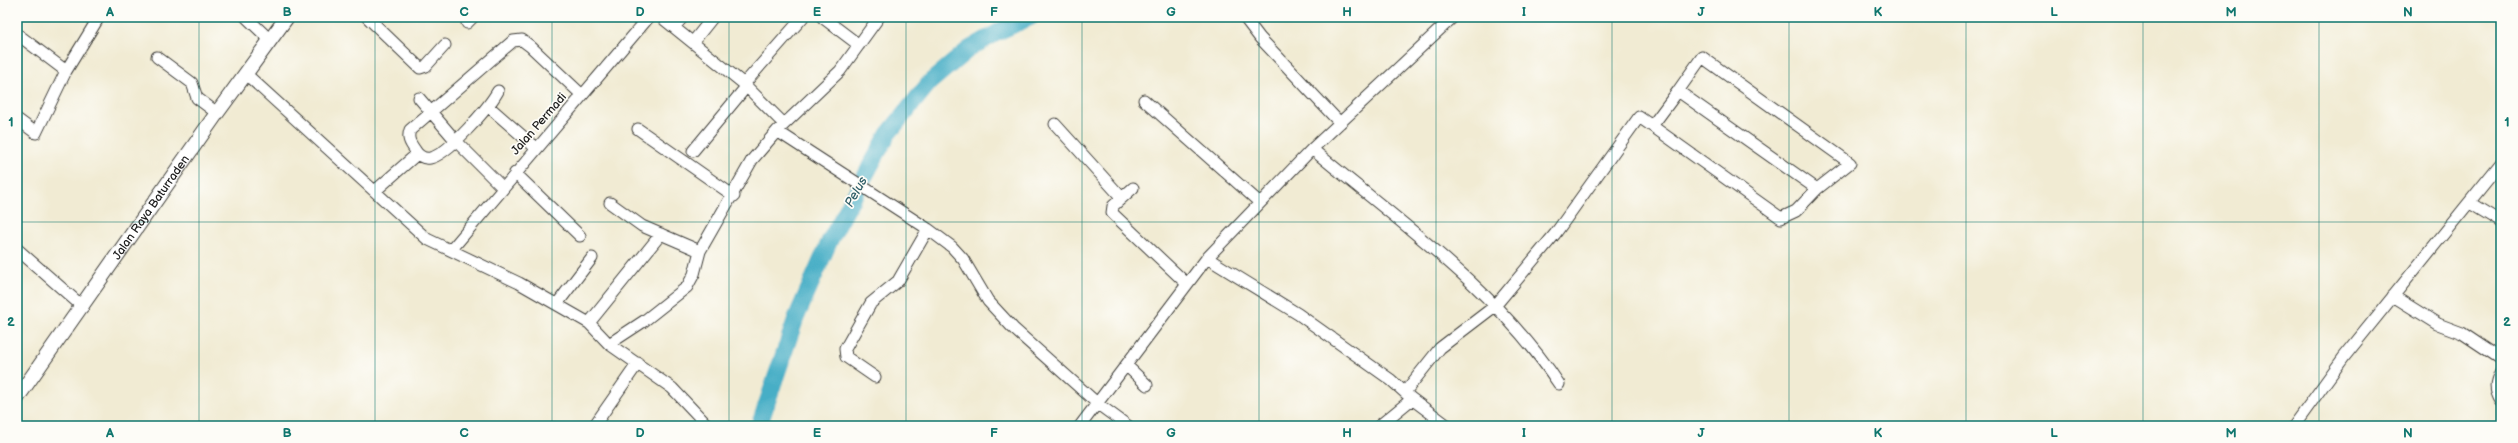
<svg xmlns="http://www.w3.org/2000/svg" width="2518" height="443" font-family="'Balsamiq Sans',sans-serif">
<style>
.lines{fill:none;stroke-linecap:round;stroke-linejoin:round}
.river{stroke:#47aec6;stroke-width:17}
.minor-casing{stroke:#3c3b37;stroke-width:13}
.major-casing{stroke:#3c3b37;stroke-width:16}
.minor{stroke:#fff;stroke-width:11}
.major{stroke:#fff;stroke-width:14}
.grid{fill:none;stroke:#0f766e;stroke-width:1;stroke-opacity:0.55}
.labels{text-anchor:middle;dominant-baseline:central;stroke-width:3.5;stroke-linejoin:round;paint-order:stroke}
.street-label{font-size:12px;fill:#1c1c1c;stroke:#fdfcf7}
.water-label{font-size:13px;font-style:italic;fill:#2f5e68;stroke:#fdfcf7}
.neatline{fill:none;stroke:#0f766e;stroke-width:1.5}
.grid-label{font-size:13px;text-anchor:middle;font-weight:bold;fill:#0f766e}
</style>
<rect width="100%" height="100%" fill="#fdfcf7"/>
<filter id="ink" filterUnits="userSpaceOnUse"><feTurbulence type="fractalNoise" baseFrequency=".025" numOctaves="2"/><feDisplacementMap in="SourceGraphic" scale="8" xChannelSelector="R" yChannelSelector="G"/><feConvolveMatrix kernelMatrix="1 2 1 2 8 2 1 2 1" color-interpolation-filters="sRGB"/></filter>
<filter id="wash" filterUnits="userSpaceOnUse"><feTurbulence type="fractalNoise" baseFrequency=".012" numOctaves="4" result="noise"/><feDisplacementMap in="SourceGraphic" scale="16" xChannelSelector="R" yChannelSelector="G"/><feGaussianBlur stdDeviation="0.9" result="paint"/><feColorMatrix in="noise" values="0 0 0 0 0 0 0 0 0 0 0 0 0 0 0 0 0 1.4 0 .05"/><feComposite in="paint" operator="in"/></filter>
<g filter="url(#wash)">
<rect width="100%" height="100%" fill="#f1ebd3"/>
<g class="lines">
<!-- river -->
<path class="river" d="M759,426L796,318L830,240L888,134L930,82L969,49L1000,31L1031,17"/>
</g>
</g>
<g filter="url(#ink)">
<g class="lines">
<defs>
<path id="minor" d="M246,17L270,40
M367,17L420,68L426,66L445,45
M661,17L744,84L784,124
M822,17L859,45
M1244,17L1260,38L1340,123
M467,23L473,17
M674,27L683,17
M17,34L66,71
M693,42L713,17
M157,57L192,83L197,98L217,113
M246,74L427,239L519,283L589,323L609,344L672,388L708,426
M744,84L803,17
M498,91C489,107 448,155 430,158C423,159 418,155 415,150C410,143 407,138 410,130L513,41L522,40L530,46L582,95
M1678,91L1702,57L1850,163L1817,189
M419,98L456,141L503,188
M1144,100L1259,202
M488,106L536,148
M17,119L36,133L66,71L99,17
M1055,124L1122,198
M638,129L734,196
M777,131L928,229L952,247L963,259L988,301L1013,328L1098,404L1128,426
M1312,149C1398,221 1496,289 1559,384
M693,151L746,87
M515,173L580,236
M1133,188L1113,206L1112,213L1187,284
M375,191L417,154
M610,203L642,226L700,251
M2470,203L2501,222
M17,249L83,307
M451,250L649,17
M1207,258L1298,314L1391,380L1412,399
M2393,296L2438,324L2462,333L2501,359
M557,304L592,258
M589,323L661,234
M609,344L644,321L687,287L694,274L700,251L752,160L777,131L840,71L879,17
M1127,366L1147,385
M2501,372C2495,384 2494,389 2501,401
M875,377L846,357L845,349L871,303L898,281L928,229
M1405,392L1440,348L1495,306L1555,234L1639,117L1652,126L1781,218L1796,211L1817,189L1678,91L1652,126
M594,426L638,363
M1080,426L1207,258L1312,149L1453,17
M1379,426L1412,399L1448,426
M2294,426L2344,357L2501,163"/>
<g id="major">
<path id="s1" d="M17,398L217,113L287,17"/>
</g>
</defs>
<!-- minor casing -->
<use href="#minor" class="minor-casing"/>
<!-- major casing -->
<use href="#major" class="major-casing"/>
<!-- minor -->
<use href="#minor" class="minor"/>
<!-- major -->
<use href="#major" class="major"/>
</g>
</g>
<!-- grid -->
<path class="grid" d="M199,17V426M375,17V426M552,17V426M729,17V426M906,17V426M1082,17V426M1259,17V426M1436,17V426M1612,17V426M1789,17V426M1966,17V426M2143,17V426M2319,17V426M17,222H2501"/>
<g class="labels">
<!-- street labels -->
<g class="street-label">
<text transform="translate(539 124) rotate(-49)">Jalan Permadi</text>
<text stroke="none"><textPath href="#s1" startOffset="233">Jalan Raya Baturraden</textPath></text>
</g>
<!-- water labels -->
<g class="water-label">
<text transform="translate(856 192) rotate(-61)">Pelus</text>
</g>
</g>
<!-- margin -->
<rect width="2518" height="443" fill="none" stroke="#fdfcf7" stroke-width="44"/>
<rect x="22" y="22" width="2474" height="399" class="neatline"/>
<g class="grid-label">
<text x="110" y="16">A</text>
<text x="287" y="16">B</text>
<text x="464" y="16">C</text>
<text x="640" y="16">D</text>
<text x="817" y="16">E</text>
<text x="994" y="16">F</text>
<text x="1171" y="16">G</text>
<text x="1347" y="16">H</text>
<text x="1524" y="16">I</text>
<text x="1701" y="16">J</text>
<text x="1878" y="16">K</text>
<text x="2054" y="16">L</text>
<text x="2231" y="16">M</text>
<text x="2408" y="16">N</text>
<text x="11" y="126">1</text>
<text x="2507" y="126">1</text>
<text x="11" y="326">2</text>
<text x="2507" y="326">2</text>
<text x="110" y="437">A</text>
<text x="287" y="437">B</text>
<text x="464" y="437">C</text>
<text x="640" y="437">D</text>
<text x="817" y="437">E</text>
<text x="994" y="437">F</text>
<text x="1171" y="437">G</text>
<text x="1347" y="437">H</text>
<text x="1524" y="437">I</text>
<text x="1701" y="437">J</text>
<text x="1878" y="437">K</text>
<text x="2054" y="437">L</text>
<text x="2231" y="437">M</text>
<text x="2408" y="437">N</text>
</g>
</svg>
